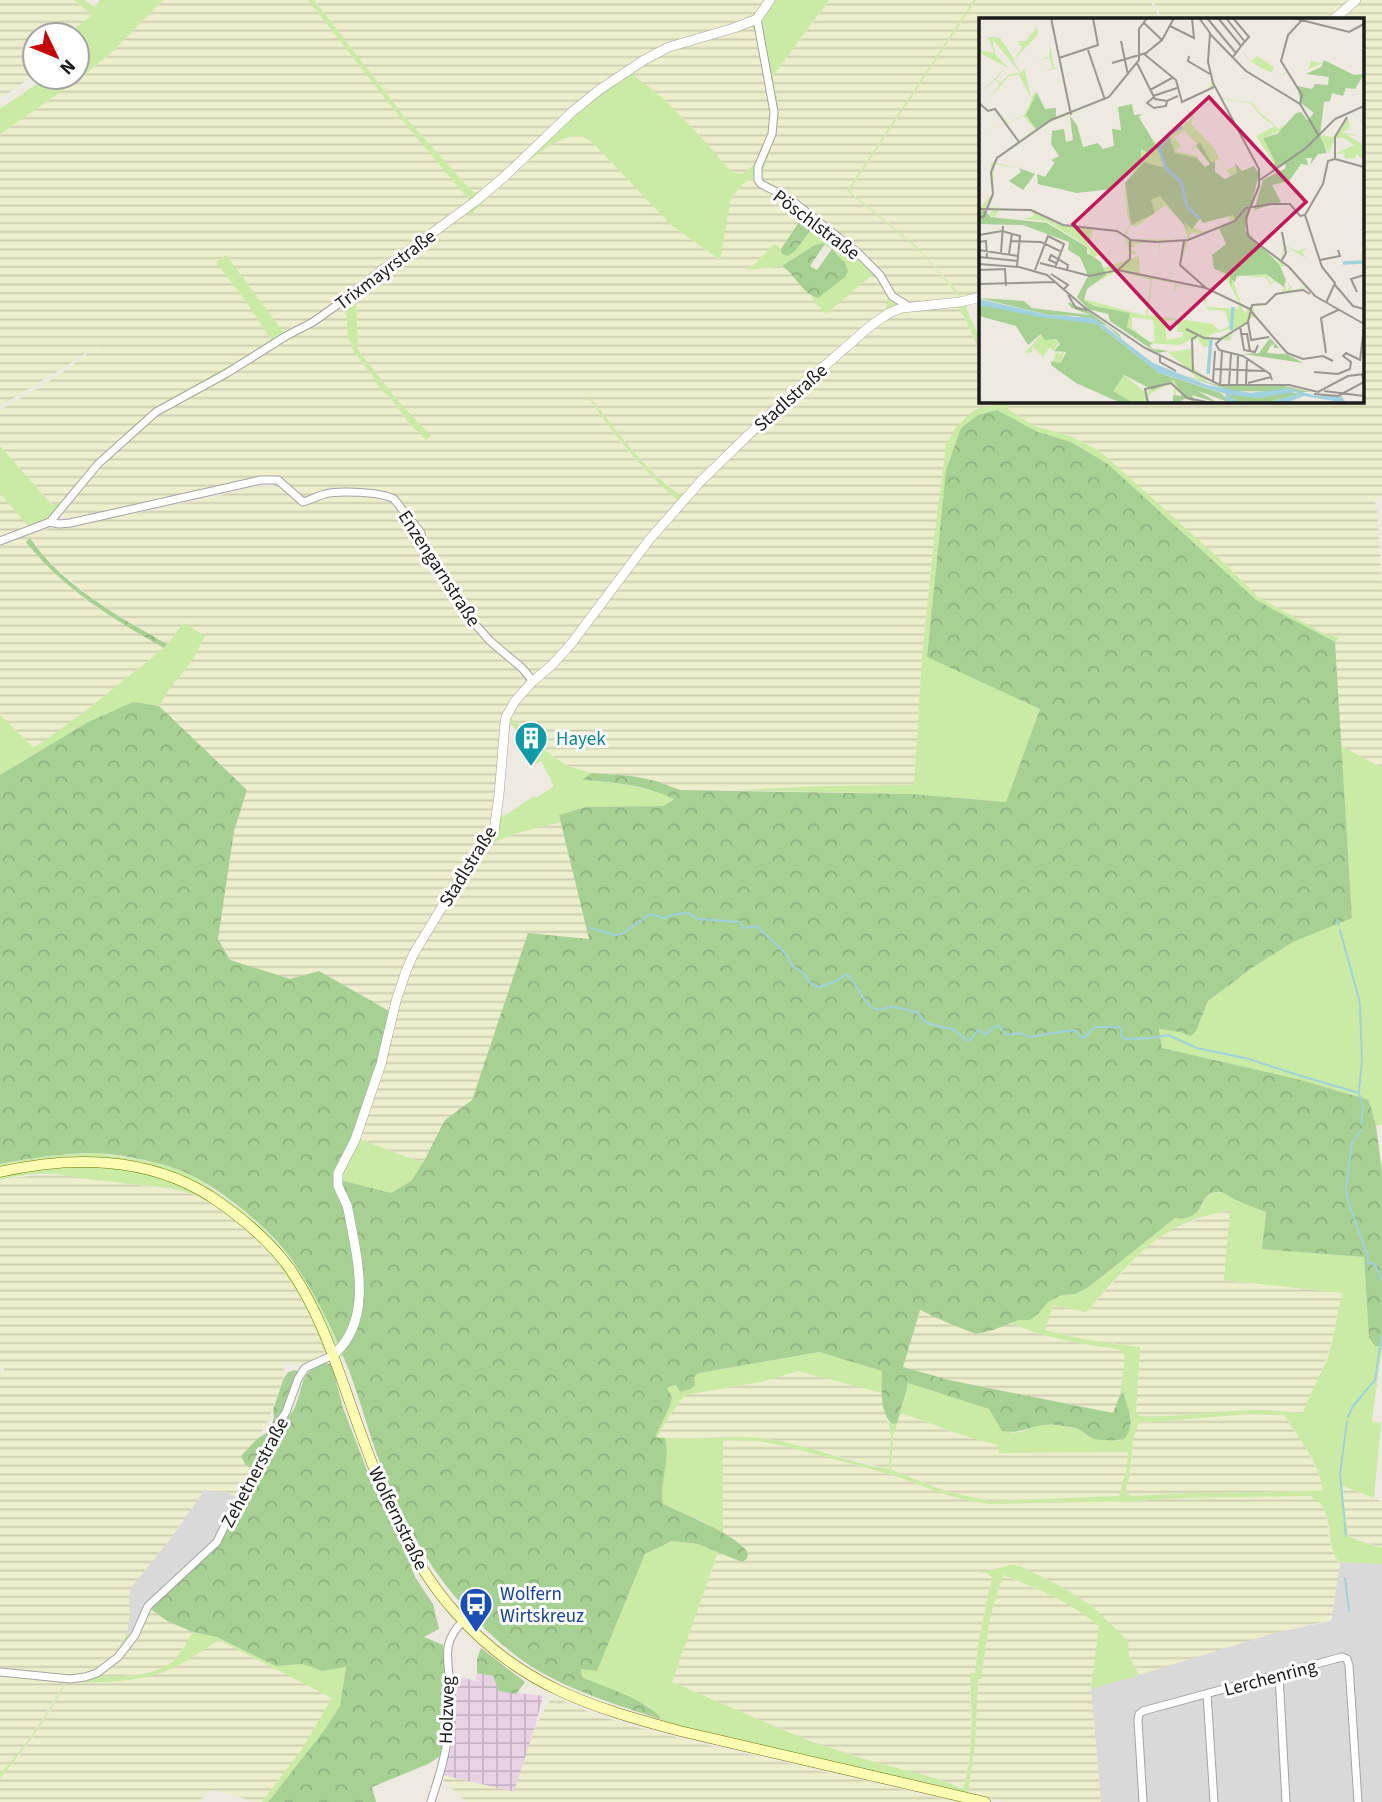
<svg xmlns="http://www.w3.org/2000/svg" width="1382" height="1802" font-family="'Source Sans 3',sans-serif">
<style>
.residential{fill:#dad9d9}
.industrial{fill:url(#industrial-grid)}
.farmland{fill:url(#farmland-rules)}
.grass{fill:#c9eba4;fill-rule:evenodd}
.forest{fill:url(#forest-crowns)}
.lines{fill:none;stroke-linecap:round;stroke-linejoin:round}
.stream{stroke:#9fd2de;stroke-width:2}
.minor-casing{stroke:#a3a3a3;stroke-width:9}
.tertiary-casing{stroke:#a3a3a3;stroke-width:10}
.secondary-casing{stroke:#6d7600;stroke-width:11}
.minor{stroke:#fff;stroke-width:7}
.tertiary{stroke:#fff;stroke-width:9}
.secondary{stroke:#fbfcb1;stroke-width:10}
.labels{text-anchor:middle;stroke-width:6;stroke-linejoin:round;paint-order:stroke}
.street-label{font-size:19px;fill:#1c1c1c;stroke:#fff}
.culture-label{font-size:19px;fill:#0d838f;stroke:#fff;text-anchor:start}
.transit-label{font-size:19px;fill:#164399;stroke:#fff;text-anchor:start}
.inset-river{fill:none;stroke:#9fd2de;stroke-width:3.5}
.inset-road{fill:none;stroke:#9a9792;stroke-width:2}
.view{fill:#c2185b;fill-opacity:0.15;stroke:#c2185b;stroke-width:3.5}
.inset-edge{fill:none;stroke:#1c1c1c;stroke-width:3.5}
</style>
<defs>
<pattern id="industrial-grid" width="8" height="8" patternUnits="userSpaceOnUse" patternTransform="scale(1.75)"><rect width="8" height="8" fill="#e8d2e4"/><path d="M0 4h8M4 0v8" fill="none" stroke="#c6b4c3"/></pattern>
<pattern id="farmland-rules" width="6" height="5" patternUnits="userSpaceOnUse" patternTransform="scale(1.75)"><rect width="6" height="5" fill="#edeecb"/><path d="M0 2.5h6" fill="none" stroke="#cbccae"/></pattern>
<pattern id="forest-crowns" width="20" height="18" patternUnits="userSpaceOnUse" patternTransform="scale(1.75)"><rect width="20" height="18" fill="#a7d093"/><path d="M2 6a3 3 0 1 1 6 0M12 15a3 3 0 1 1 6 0" fill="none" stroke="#8fb27e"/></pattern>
</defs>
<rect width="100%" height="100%" fill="#eee9e1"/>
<g class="residential">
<path d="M205 1489 215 1492 224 1491 240 1499 229 1522 136 1639 126 1634 129 1595 132 1586 171 1538Z"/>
<path d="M1340 1562 1382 1564V1802H1101L1091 1689 1278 1632 1331 1621Z"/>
</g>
<path class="industrial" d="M477 1673 493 1676 499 1691 543 1696 534 1730 514 1792 442 1775 454 1720 455 1676 476 1681Z"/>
<g class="farmland">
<path d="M0 0H74L92 15 66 35H35V72L19 86 0 98Z"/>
<path d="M163 0H308L471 201 423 234 313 318 282 332 226 256 217 262 245 300 271 339 244 357 158 406 117 441 87 472 63 502 53 505 0 446V410L57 377 101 343 63 368 0 406V134L82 77 112 52Z"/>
<path d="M314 0H764L760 8 752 17 743 22 662 47 521 157 478 192H474L468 187 403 115Z"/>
<path d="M830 0H974L847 191 912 244 928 260 960 298 918 303 908 302 897 296 879 270 762 179V175L778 120V108L773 76Z"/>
<path d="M976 0H1150L1160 19H981V294L963 298 938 269 889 223 849 191Z"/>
<path d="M1152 0H1351L1330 19H1162Z"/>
<path d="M1360 0H1382V495L1375 501 1377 512 1382 592V768L1341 746 1335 642 1339 638 1325 634 1258 597 1223 562 1100 451 1070 436 1034 426 1008 409V401H1363V19H1339Z"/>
<path d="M748 26H751L755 31 759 46 771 101V125L767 140 761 154 753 166 743 174 736 173 728 168 700 136 665 100 630 73 650 60 670 50Z"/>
<path d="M576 135 586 138 594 144 671 225 719 260 731 198 743 184 751 178 757 184 791 202 805 214 781 249 774 244 754 265 747 269 769 268 779 265 787 269 797 279 875 275 887 293 888 304 882 313 682 496 656 475 640 459 591 400 620 442 640 465 678 501 560 654 539 674 531 673 484 631 420 546 457 604 518 668 524 678 525 684 508 705 491 828 456 879 389 1011 319 971 290 980 230 960 218 939 234 831 247 790 159 706 170 688 192 661 172 640 167 644 111 611 94 600 52 564 39 552 31 539 34 552 76 592 94 606 164 648 83 713 34 749 0 715V544L54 527H61L147 511 260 486 274 487 272 476 252 478 67 520 64 517V513L69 506 98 469 154 418 172 406 231 375 342 308 346 310 348 337 354 352 372 375 381 390 390 397 408 423 414 427 398 401 358 350 356 298 362 290 445 228 470 212 473 215 478 207 538 153 551 145Z"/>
<path d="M957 306 965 318 981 353V401H999L996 405 987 406 934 540 922 657 914 785 825 786 733 790H680L656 781 632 776 592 773 568 766 547 752 511 718 514 709 650 544 702 484 774 415 879 323 894 314 910 310Z"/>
<path d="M0 493 29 527 0 538Z"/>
<path d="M561 822 589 939 528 934 472 1100 445 1120 424 1161H418L364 1141 361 1138V1134L389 1052 396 1015 410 969 460 886 483 854 494 842 521 832Z"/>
<path d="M62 1174 187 1192 207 1201 247 1230 281 1268 294 1287 308 1312 320 1339 324 1352 307 1364 285 1363 283 1380 268 1421 257 1439 241 1456 254 1470 240 1499 224 1491 215 1492 205 1489 171 1538 132 1586 129 1595 130 1616 127 1632 122 1646 113 1658 85 1677 0 1672V1375L5 1371 3 1367 0 1368V1180L36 1175Z"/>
<path d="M1230 1210 1225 1280 1342 1293 1333 1338 1320 1375 1303 1414 1283 1410 1264 1409 1170 1416H1139L1136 1412 1140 1347 1087 1340 1045 1330 1053 1305 1086 1312 1143 1250 1156 1240 1170 1230 1213 1214Z"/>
<path d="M920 1309 948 1323 976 1334 993 1330 1012 1323 1022 1328 1079 1343 1117 1349 1122 1351 1125 1356 1124 1365 1120 1395 1114 1413 949 1380 902 1367Z"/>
<path d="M798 1371 882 1393 885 1413 891 1435 889 1469 770 1439 723 1436 678 1439 657 1437 670 1415 685 1395 765 1381Z"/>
<path d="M901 1412 952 1432 1000 1445V1453L1128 1452 1127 1467 1120 1496 990 1501 948 1492 891 1470 893 1436Z"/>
<path d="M1248 1414 1284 1415 1305 1447 1321 1479 1324 1491 1195 1493 1132 1496H1129L1125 1491 1129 1478 1133 1440 1138 1423 1140 1422 1165 1421Z"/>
<path d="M723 1440 760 1441 785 1446 893 1475 947 1495 976 1502 991 1504 1136 1501 1183 1498 1310 1496 1318 1500 1323 1506 1326 1513 1329 1539 1336 1560 1340 1564 1331 1620 1278 1632 1139 1675 1129 1656 1127 1641 1092 1606 1062 1587 1020 1566 1010 1565 989 1573 992 1577 979 1640 975 1673 970 1674 971 1735 969 1761 963 1789 938 1779 867 1760 804 1739 672 1682 718 1552 742 1562 743 1546 723 1534Z"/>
<path d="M1343 1486 1382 1502V1548L1347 1535Z"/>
<path d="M1003 1575 1060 1599 1085 1615 1099 1626 1091 1689 1101 1802H1005L968 1793 975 1744 978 1678H981L990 1617Z"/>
<path d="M149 1608 167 1621 193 1632 182 1650 172 1663 161 1669 137 1674 115 1677 97 1676 113 1665Z"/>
<path d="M219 1640 332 1698 302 1749 262 1802H256L213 1790 204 1796 200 1802H0V1778L24 1750 52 1708 67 1681 81 1682 139 1679 193 1656Z"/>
<path d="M0 1675 65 1682 31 1737 20 1753 0 1774Z"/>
<path d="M552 1696 590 1713 640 1728 704 1744 957 1802H466L441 1778 442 1775 514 1792 534 1730Z"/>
</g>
<g class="grass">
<path d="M74 0H84L94 7 100 0H163L112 52 82 77 0 134V109L47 77H77V35H66L92 15Z"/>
<path d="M308 0H314L403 115 468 187 474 192H478L636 61 730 27 752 17 760 8 764 0H829L773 76C775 90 780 106 778 121 776 139 767 157 762 175V179L825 225 897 296 908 302 918 303 960 298 928 260 912 244 847 191 974 0H976L849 191 915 245 963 298 981 301 967 306V310L981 341V353L965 318 957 306 910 310 894 314 879 323 836 359 732 454 679 509 530 689 519 701 511 718 547 752 567 766 592 773 583 780C615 782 644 787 674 798L663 806 586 807 559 815 561 822 521 832 494 842 483 854 460 886 410 969 396 1015 389 1052 361 1134V1138L364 1141 418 1161H424L411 1181 391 1193 339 1180 404 968 499 816 506 815 534 796 536 798 554 786 541 761 537 764 520 737 522 735 508 722 525 684 524 678 518 668 490 643 432 568 419 546 428 550 460 599 484 631 531 673 539 674 549 666 678 501C640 467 614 436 586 393 616 428 643 471 682 496L882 313C894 299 885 287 875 275H872L827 313 824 312 811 297 818 298 840 256 822 243 813 246 782 266 746 270 754 265 774 244 781 249 783 254 796 250 813 227 806 220 801 219 805 214 791 202 757 184 751 178 743 184 731 198 720 260 671 225 594 144C588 139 582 135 575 136 542 141 503 185 478 207L474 211V216L469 212 445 228 362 290 356 298 358 350 398 401 431 436 426 440 409 423 390 397 381 390 372 375 354 352 348 337 346 310 338 303 323 313 210 379 164 404 126 434 125 433 158 406 244 357 271 339 245 300 216 262 226 255 283 332 313 318 423 234 470 201 403 121ZM748 26H751C760 38 761 54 763 68 766 82 771 97 772 112 773 133 762 163 742 174L736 173 728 168 700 136 665 100 631 73C668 48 705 39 748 26Z"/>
<path d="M999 401H1008V409L1034 426 1070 436 1100 451 1223 562 1258 597 1325 634 1340 638 1335 642 1256 600 1108 464 1071 442 1038 432 997 410 978 415 961 428 946 470 927 657 1040 709 1006 802 912 794 733 790 825 786 914 785 922 657 934 540 946 445 956 427 974 410 987 406 996 405Z"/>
<path d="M0 446 52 505 63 502C54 516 45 522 29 527L0 493Z"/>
<path d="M184 623 205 636 192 661 170 688 159 706 133 702 88 722 0 775V715L34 748 83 713 164 648Z"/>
<path d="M1341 746 1382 768V1124L1376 1126 1369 1100 1301 1080 1162 1048 1159 1028 1180 1032 1196 1031 1208 1001 1252 968 1293 942 1352 918Z"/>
<path d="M96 1153C123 1157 150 1160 175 1168 191 1174 207 1185 221 1195 289 1241 312 1287 344 1358L324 1352C307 1296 271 1246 223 1212 212 1204 199 1195 186 1192 160 1185 132 1185 106 1181 92 1180 78 1177 64 1175 44 1172 20 1175 0 1180V1164L48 1156Z"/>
<path d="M1215 1192 1227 1193 1234 1199 1266 1212 1262 1249 1364 1257 1369 1338 1375 1346H1382L1372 1421 1381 1423 1374 1498 1343 1486 1342 1488 1348 1535 1354 1539 1382 1548V1564L1341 1562 1340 1564C1322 1540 1338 1510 1310 1496L1183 1498 1136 1501 991 1504 976 1502 947 1495 893 1475 785 1446 760 1441 723 1440V1534L704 1522 663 1504C659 1483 671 1460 665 1438 699 1440 733 1434 768 1439 809 1445 848 1463 889 1469L891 1435 888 1421 892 1424 897 1423C900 1409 907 1398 908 1383L989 1409 1011 1433 1022 1432 1040 1424 1055 1425 1078 1429 1091 1438 1112 1439 1119 1441 1131 1427V1417L1123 1393 1120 1395 1125 1356 1122 1351 1117 1349C1084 1344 1041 1338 1012 1323L1019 1320H1030L1038 1314 1047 1302 1061 1295 1076 1294 1090 1286 1175 1218 1202 1206 1205 1198ZM1230 1210 1224 1280 1342 1293 1333 1338 1328 1357 1302 1414C1248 1403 1194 1419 1139 1416L1136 1412 1140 1347 1087 1340 1045 1330 1053 1305 1086 1312C1110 1286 1138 1249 1168 1232 1186 1221 1209 1214 1230 1210ZM901 1413C934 1424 965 1438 999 1445V1453L1128 1452 1127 1467 1119 1496 990 1501 948 1492 891 1470 893 1436ZM1248 1414 1284 1415C1299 1438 1320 1464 1323 1491L1195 1493 1132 1496 1127 1494 1126 1488 1129 1478 1133 1440 1138 1424 1140 1422 1165 1421Z"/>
<path d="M819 1352 882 1371V1393L798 1371 765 1381 685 1395 670 1415 657 1437H654L670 1406 671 1397 667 1388 671 1386 676 1385 680 1392 691 1389 694 1377 699 1373Z"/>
<path d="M672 1541 698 1544 718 1552 672 1682 804 1739 867 1760 938 1779 963 1789C974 1753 972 1711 970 1673H975L979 1640 992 1577 988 1573H980L1010 1565 1020 1566 1062 1587 1092 1606 1128 1641 1129 1656 1139 1675 1091 1689 1099 1626C1070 1602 1038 1588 1003 1575L990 1617 981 1679H978L975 1744 968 1793 664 1722 649 1706 582 1677 581 1669 597 1670 645 1554Z"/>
<path d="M193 1632 217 1637 276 1666 303 1664 322 1671 346 1667 340 1706 323 1732 268 1802H262L302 1749 332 1698 219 1640C203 1650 188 1661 171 1669 142 1682 99 1684 67 1681 48 1716 26 1748 0 1778V1774C27 1745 49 1712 68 1677 75 1676 85 1676 91 1673 108 1666 120 1650 126 1634L136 1639 124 1655 99 1676C119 1677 159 1676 174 1660 182 1652 187 1641 193 1632Z"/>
</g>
<g class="forest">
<path d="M801 219C807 220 810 222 813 227L796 250 788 256 782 254 781 249Z"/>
<path d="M822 243 825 244 810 266 817 270 832 249 845 263 848 271 845 277 818 298C803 295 795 274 782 266L813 246Z"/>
<path d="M997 410 1038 432 1071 442 1108 464 1256 600 1335 642 1352 918 1293 942 1252 968 1208 1001 1196 1031 1191 1036 1180 1032 1159 1029 1162 1048 1301 1080 1369 1100 1376 1126 1382 1173V1346H1375L1369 1338 1364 1257 1262 1249 1266 1212C1256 1208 1244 1204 1234 1199 1228 1196 1226 1192 1219 1192 1196 1191 1208 1222 1175 1218L1090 1286 1076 1294 1061 1295 1048 1302 1038 1314 1030 1320H1019L993 1330 976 1334 948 1323 920 1310 903 1367 949 1380 1113 1413 1120 1395 1123 1392C1128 1411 1137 1422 1124 1439 1118 1441 1099 1441 1092 1438 1087 1436 1083 1431 1078 1429 1072 1427 1063 1426 1056 1425 1034 1422 1025 1435 1002 1431L989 1409 908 1383C906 1397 900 1409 897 1423L892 1424C879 1412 882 1388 882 1371L819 1352 699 1373 694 1377 695 1385 691 1389 680 1392 676 1385 671 1386 667 1388 672 1397 670 1406 655 1437 665 1438C671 1460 659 1483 663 1504 678 1511 744 1538 748 1554 748 1555 747 1557 747 1559L742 1562 698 1544 672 1541 645 1554 597 1671 581 1669 582 1677C604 1687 647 1700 661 1718L659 1719C618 1705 574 1692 537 1670 502 1650 454 1600 432 1566 415 1540 401 1511 388 1482 370 1442 361 1398 344 1358 330 1324 313 1290 292 1260 269 1227 215 1183 177 1169 159 1162 114 1153 94 1153 63 1153 31 1158 0 1164V775L88 722 133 702 159 706 247 790 234 831 218 939 230 960 290 979 319 971 389 1011 377 1061 340 1180 391 1193 411 1181 424 1161 445 1120 472 1100 528 933 589 939 559 815 586 807 663 806 674 799C645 785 613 782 582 780L592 773 632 776 656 781 680 790 912 794 1006 802 1040 709 927 657 946 470 961 428 978 415Z"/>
<path d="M30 538C61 585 119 617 167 644L164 648C113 619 63 589 26 542Z"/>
<path d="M325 1363 330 1364 333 1370 343 1408 373 1486 407 1555 415 1577 433 1604 439 1629 424 1637 443 1645C446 1683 447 1717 442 1755L428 1764 372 1787 376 1802H268L323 1732 340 1706 346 1667 322 1671 303 1664 276 1666 217 1637 193 1632 167 1621 149 1608 216 1544 278 1429C283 1422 293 1413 295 1407 304 1386 299 1371 325 1363Z"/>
<path d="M295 1370 299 1372 290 1400 254 1470 245 1464 241 1456 257 1439 268 1432 274 1418 273 1410 283 1380 288 1372Z"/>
<path d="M481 1648 525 1682 516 1694 499 1691 493 1676 477 1673V1659Z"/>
</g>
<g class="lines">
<g class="stream">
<path d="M1337 920 1339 925"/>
<path d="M590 928 615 935 622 934 650 914 664 918 676 914 688 913 698 919 739 922 744 928 757 926 787 955 792 966 804 973 809 982 815 986 820 987 836 981 847 974C856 982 863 1004 875 1009 880 1012 885 1007 891 1007 900 1007 911 1011 919 1013 924 1028 942 1025 954 1030 959 1033 962 1038 968 1041L971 1039 978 1030 981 1031 985 1035 994 1027 999 1026 1006 1035 1021 1033 1028 1037 1074 1030 1078 1032 1081 1038 1085 1037 1095 1027H1119L1121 1029V1036L1126 1039 1152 1038 1168 1035 1197 1048 1249 1059 1298 1075 1359 1093 1363 1108 1361 1124"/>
<path d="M1340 930 1360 1003 1362 1061 1359 1091"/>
<path d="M1361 1130 1352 1143 1346 1190 1350 1207 1368 1257V1262L1375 1265 1382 1280"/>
<path d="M1348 1417 1353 1406 1375 1380 1382 1335"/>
<path d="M1346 1536 1340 1473 1347 1422"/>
<path d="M1345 1578 1349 1611"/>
</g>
<defs>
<g id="minor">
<path d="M757 19 774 112 772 134 758 167V180L761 184 790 199 858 253 880 275 892 296 908 306"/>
<path d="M50 522 59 524 70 523 261 480H278L303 502C310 500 317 496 325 494 339 490 381 492 394 499L421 533 424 551 474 623 490 641 522 668 533 681"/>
<path d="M0 541 50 522 98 464 156 412 227 373 286 336 313 322 344 300"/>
<path d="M0 1672 70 1679 85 1677 97 1673 118 1657 135 1635 148 1606 217 1542 227 1521 245 1496 276 1427 286 1412 298 1379 305 1368 333 1355"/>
<path d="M1279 1675 1286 1802"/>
<path d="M1207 1694 1214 1802"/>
<path d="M431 1802C438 1779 446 1756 448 1732 450 1718 450 1702 450 1688 449 1660 440 1644 463 1621"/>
<path d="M1143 1802 1138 1720 1139 1714 1143 1711 1342 1657 1347 1659 1349 1665 1358 1802"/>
</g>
<g id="tertiary">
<path d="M1334 19 1356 0"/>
<path d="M344 300 385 268 477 200 505 176 572 112 599 90 644 60 669 47 734 28 757 19 770 0"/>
<path d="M333 1355C374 1321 357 1258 349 1214L347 1205 338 1186V1173L355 1140 381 1064 396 1001 406 971 413 955 451 892 494 831 499 795 505 723 506 717 515 701 533 681 552 665 571 644 649 540 700 482 771 413 869 327 889 313 902 308 960 302 981 297"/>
</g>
<path id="secondary" d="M0 1172C70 1156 147 1156 210 1196 240 1216 266 1237 288 1266 317 1307 333 1354 349 1400 375 1474 402 1553 455 1612 519 1685 590 1707 680 1731L985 1802"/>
</defs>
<use href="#minor" class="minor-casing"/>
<use href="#tertiary" class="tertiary-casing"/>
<use href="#secondary" class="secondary-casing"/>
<use href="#minor" class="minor"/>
<use href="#tertiary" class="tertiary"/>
<use href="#secondary" class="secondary"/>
</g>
<defs>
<symbol id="building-pin" viewBox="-11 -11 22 30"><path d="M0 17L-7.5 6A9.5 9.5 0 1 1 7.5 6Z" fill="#0f9aa8" stroke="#fff"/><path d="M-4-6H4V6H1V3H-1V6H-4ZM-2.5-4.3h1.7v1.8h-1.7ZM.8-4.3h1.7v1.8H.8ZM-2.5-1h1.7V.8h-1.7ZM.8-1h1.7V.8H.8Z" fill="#fff"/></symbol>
<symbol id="bus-pin" viewBox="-11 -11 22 30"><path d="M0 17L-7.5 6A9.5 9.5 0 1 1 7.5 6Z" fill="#1a4fb4" stroke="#fff"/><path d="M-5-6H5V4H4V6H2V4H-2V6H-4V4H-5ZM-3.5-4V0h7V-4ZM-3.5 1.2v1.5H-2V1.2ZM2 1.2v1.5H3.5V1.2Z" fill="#fff"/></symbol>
</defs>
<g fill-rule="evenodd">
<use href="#building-pin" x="512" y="719" width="38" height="52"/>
<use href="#bus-pin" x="457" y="1585" width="38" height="52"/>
</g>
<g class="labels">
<g class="street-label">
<text transform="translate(817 224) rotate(37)" y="7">Pöschlstraße</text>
<text transform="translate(385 269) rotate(-37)" y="7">Trixmayrstraße</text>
<text transform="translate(790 397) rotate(-42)" y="7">Stadlstraße</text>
<text transform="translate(440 568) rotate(57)" y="7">Enzengarnstraße</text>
<text transform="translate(467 866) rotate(-58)" y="7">Stadlstraße</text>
<text transform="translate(254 1472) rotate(-62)" y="7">Zehetnerstraße</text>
<text transform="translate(399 1518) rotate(64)" y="7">Wolfernstraße</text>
<text transform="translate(1270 1677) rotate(-15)" y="7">Lerchenring</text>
<text transform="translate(446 1710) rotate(-88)" y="7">Holzweg</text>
</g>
<g class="culture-label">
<text x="556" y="745">Hayek</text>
</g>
<g class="transit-label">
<text x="500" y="1600">Wolfern<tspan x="500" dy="22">Wirtskreuz</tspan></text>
</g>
</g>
<g transform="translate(979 18)">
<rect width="385" height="385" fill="#eee9e1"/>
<path d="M65 0 58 9 59 16 34 43 42 55 57 39 46 51 47 57 52 80 57 73 67 90 58 75 47 101 49 100 57 111 72 101 92 96 85 63 77 65 85 62 82 49 61 55 73 51 71 40 58 42 70 39 71 26 75 50 83 49 92 96 111 91 71 103 21 138 16 145 40 150 46 146 39 150 15 146 14 176 7 189 54 192 83 207 146 216 151 206 148 196 145 165 152 207 175 195 171 182 181 178 199 200 186 187 158 208 151 207 147 217 152 221 209 222 204 204 224 214 251 204 249 197H254L256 202 236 212 218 216 212 214 203 241 204 223 181 224 180 239V224L151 226 157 227 152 232 159 235 151 237 152 241 160 238 161 258 189 263 194 248 190 264 215 271 198 267 195 276 196 266 173 261 169 297 234 306 240 313 250 308 246 293 228 291 227 285 210 279 224 283 227 271 228 289 259 291 260 284 245 256 225 251 252 257 265 295 274 286 288 285 296 276 304 274 303 272 305 270 297 261 292 267 285 258 282 259 258 258 287 256 292 265 297 259 304 265 307 269 306 274 311 269 307 262 313 270 310 273 326 269 308 248 301 249 299 242 271 222 266 208 270 189 267 211 280 228 302 242 305 228 294 223 319 233 327 230 323 235 327 240 306 228 303 243 328 270 298 276 286 286 274 287 276 298 252 314 256 319 254 325 256 319 253 316 251 323 236 321 248 316 254 310 230 317 228 363 220 362 189 334 213 331 212 322 200 327 169 325 148 309 151 295 112 287 105 281 167 298 172 262 138 253 110 268 127 257 124 250 151 241 147 218 146 233 117 238 114 242 108 228 87 215 67 203 45 201 55 198 53 193 20 192 16 199 10 197 14 191H6L5 196 0 191 13 176 12 146 22 136 56 111 44 98 28 106 27 104 1 117 26 104 18 92 29 105 45 97 53 82 40 57 30 58 10 81 21 66 16 62 0 77 27 49 1 35 0 42V32L15 35 9 19 0 18 21 20 35 41 43 30 39 23H47ZM13 20 41 55 31 56 21 65 17 61 28 48 16 36ZM114 210 146 217V233L121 237 109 227ZM153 299 174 302 176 323 170 324 153 310ZM192 302 199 303 198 314H204L203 319 188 322 186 303ZM219 320 224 329 230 328 228 361 215 350 213 323ZM262 33 273 43 278 38 295 49 293 54 304 57 307 53 329 52 332 43 344 45 328 52 308 53 305 57 292 54 282 50 273 44ZM233 62 242 80 273 85 282 96 289 101 299 111 313 103 303 110 308 115 302 120V112L284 120 297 143 295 145 277 118 296 108 283 99 271 85 243 81 235 68 230 71ZM208 91 215 99 212 106 235 130 247 152 256 148 258 155 253 159 246 151 240 140 232 145 221 125 214 131 220 141 196 135 190 119 212 101ZM206 113 218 126 213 130 218 138 196 133 202 128 195 119ZM369 100 371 110 363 114 383 119 366 116 385 127V143L378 136 375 141 365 140 366 135 355 136 375 127 365 120H356L350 135 345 128 342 117 354 119ZM173 117 188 149 165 144 153 157 162 130 176 126ZM62 317 65 322 72 319 80 325 74 333 82 336 86 331 82 345 74 343 77 334 74 333 71 329 64 339 53 328V334L46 335ZM145 357 167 375 171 372 163 365 174 372 195 362 203 376 198 370 197 377 203 379 195 378V368L188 367 169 377 170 385H154L133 373Z" fill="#c9eba4" fill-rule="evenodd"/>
<path d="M345 42 375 57 385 56 376 71 367 70 364 78 353 75 351 83 345 84 341 117 348 135 339 136 331 147 333 140H327L329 147 322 146 310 163 293 167 302 184 275 192 284 162 307 150 306 146 294 152 296 143 284 120 298 116 317 95 322 94 328 102 335 95 322 85 318 68 333 71 336 66 349 67 350 59 327 56 342 49ZM58 75 66 91 77 90V99L57 111 47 97ZM153 86 155 97 163 96 160 99 176 126 168 134 162 131V140L133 171 98 175 59 166 58 156 66 159 76 144 72 142 80 138 72 126 73 113 85 111 87 124 94 122 91 98 98 107 104 129 119 125 124 131 135 128 133 111 142 112 139 89ZM196 112 190 119 196 135 218 140 226 149 231 146 217 128 221 124 232 144 236 143V154L246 161 258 155 256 145 263 153 275 148 280 156 266 212 300 246 307 262 305 269 287 256 258 258 256 264 252 261 253 268 251 265V257L235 251 233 237 247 226 240 210 256 202 254 197 224 205 221 201 213 211 205 204 209 212 181 178 172 182 176 195 152 207 146 165 165 144 188 150 178 130ZM40 150 56 156 44 172 30 163 42 154ZM3 190 12 199 68 205 108 229V235L122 244 127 257 108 271 105 282 115 288 151 295 148 309 174 326 170 327 174 331 190 333 178 335 131 303 129 296 109 291 98 279 109 258 101 239 89 232 90 224 44 207 0 206ZM0 280 45 283 53 290 111 297 93 290 90 287 89 284 109 293 140 316 143 321 128 308 99 298 70 297ZM0 287 118 306 180 355 242 375 252 385 219 373 239 385 213 377 216 385 208 380 201 383 209 385H194V377L203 378 195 362 174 372 145 357 134 373 154 385H142L97 365 72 347V343L82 345 87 334 75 333 81 326 77 321 65 322 62 316 49 327 37 308 0 298ZM291 320 300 330H295V325L292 329 293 324 288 335 308 336 324 345 264 336 280 335ZM189 353 242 368H305L332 374 254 373ZM311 374 321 376 285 385 254 383 248 376 280 380Z" fill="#a7d093"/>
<path d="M0 281 70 297 115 300 174 345 228 367 272 375 309 370 337 378 362 377 367 385 325 378 307 385H285L320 376 316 374 280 380 248 377 262 385H252L246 381 247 376 180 355 118 306 60 299 0 287Z" fill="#9fd2de"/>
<path class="inset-river" d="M182 128 191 115 203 109M180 129 187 150 202 164 208 188 220 201M364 245 385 244M252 312 254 289M229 356 232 322"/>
<path class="inset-road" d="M72 0 92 97M220 0 231 15 229 44 234 65 280 151V168L267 200 269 218 310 249 336 278 385 306M228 0 257 35 253 40M239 0 262 28 257 35M247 0 266 24M254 0 270 19 262 28M314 0 370 14 385 6M164 4 183 22M191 8 215 20 213 0M231 16 267 53 321 86 340 118M142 23 149 57M109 32 126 82M165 36 197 62 203 84 235 69M210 38 209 43 231 56M80 40 119 27 114 0M133 45 167 35 183 22 195 0M158 45 176 81 188 83 199 78M171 72 193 60M174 78 198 70M175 79 168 85 175 90 187 88 188 83M0 85 9 93 16 91 40 124M321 86 323 77 302 43 309 17 323 2M356 141V119L368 99M356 141 385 149M281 162 327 130 356 101 385 88M0 191 52 192 84 207 138 213 152 222 178 224 209 222 256 203 267 190 292 186H311L321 198 326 197M326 197 343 249 356 265 347 285M326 197 344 166 349 143 356 141M0 200 5 198 14 176 12 154 18 140 72 102 130 79 160 42V11L168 0M0 217 23 213 41 218 39 238M31 223 62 224 81 233M205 223 201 247 227 270M0 224 7 223 8 240M0 232 39 238 38 248M22 234 24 208M30 236 33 215M0 239 39 243M303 242 307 235 303 214M341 242 361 238 359 232M61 245 111 258 139 252 227 270 271 291M77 245 70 242 72 237 89 247 88 252M0 246 40 249 68 257 105 289 166 330 241 367H310L339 374 369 358 385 356M0 252 26 251 27 268M56 252 69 218 85 226 76 250M139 252 151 241V222M72 256 89 267 85 271M0 266 76 264M356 267 374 288 385 291M378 274 372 261 385 257M89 277 97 290 108 292M271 292 308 335 324 341 344 338 354 343M261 308 265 332 276 334 279 327M207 311 225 320 242 321 269 304M263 316H268L271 333M290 319 272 322 269 304 273 287 287 286 297 276 309 274 324 272 331 276M242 321 237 326 240 332 264 338 291 356 293 362M347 335 342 300 359 292M181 338V344L197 353M235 351 286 353M371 351 372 344 364 338 367 335 381 342 385 309M214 353 213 321 218 318M335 354 359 356 371 351M234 363 236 333M269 365 292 359M250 366 252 336M267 366 268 340M241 367 243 333M258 368 259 337M345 373 385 378M335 376 359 378 385 364 383 357M63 385H102M169 385 166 371 192 365 208 380 233 385"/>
<path class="view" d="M230 79 327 184 191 311 94 206Z"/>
<rect width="385" height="385" class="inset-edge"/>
</g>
<g transform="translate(56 56) rotate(133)"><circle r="33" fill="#ffffff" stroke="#a4a4a4" stroke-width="2"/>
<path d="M0-5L12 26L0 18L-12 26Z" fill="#c80007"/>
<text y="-10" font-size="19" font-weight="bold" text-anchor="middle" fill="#1c1c1c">N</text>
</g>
</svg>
